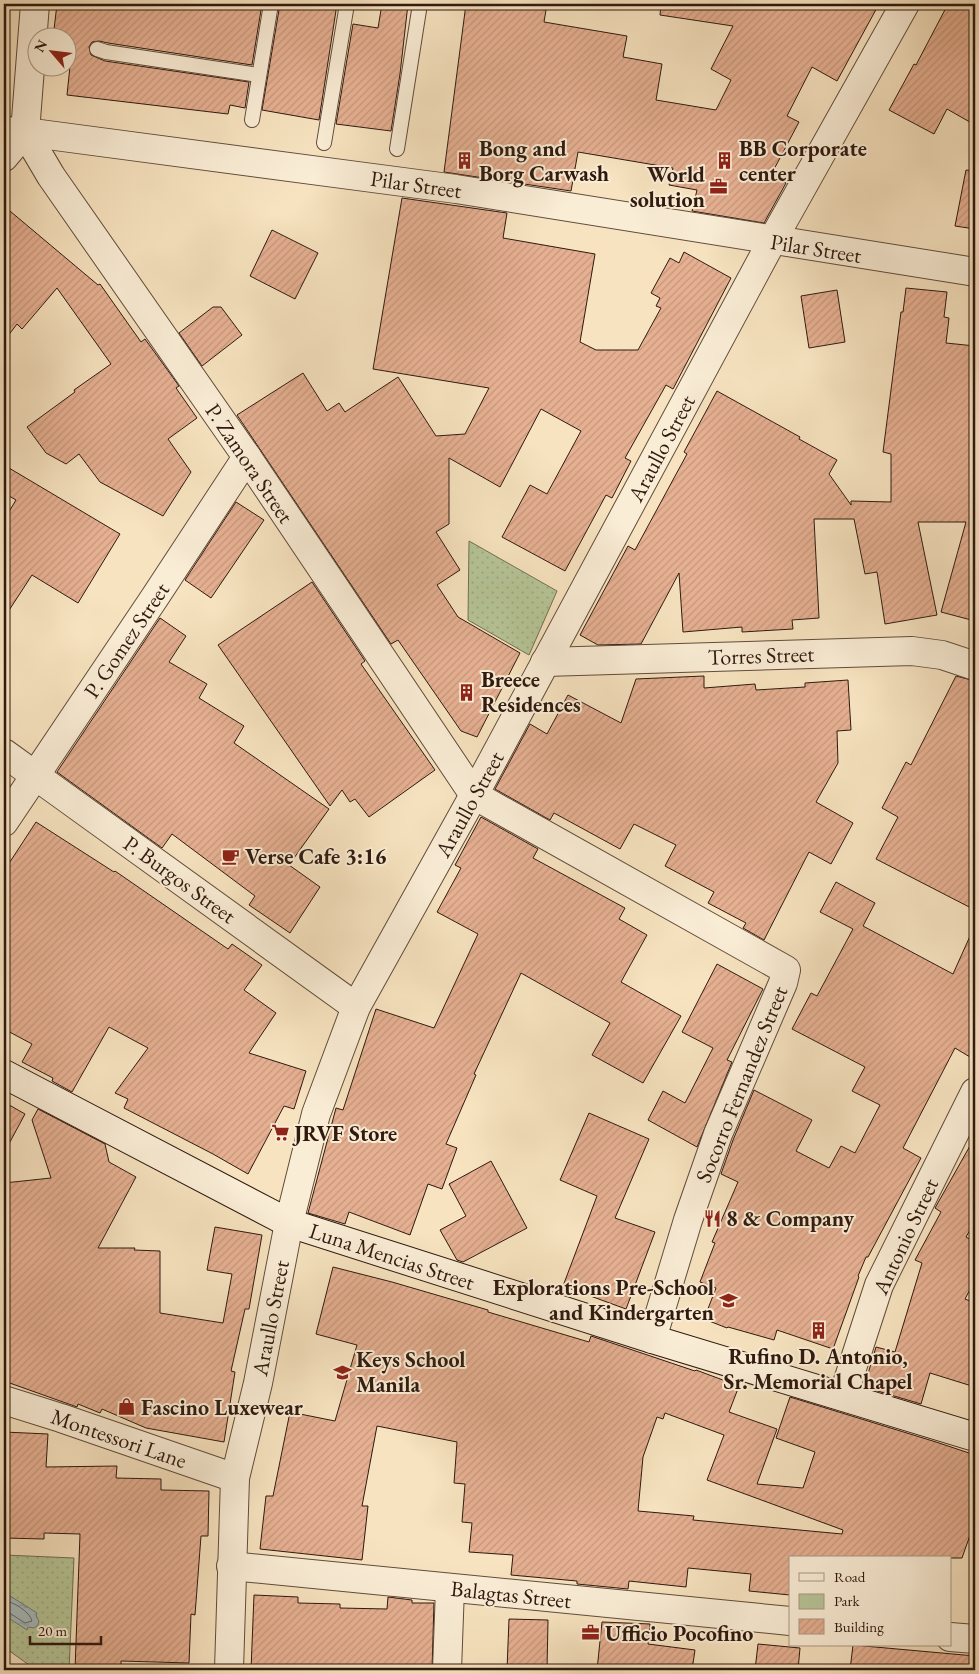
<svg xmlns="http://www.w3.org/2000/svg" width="979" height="1674" font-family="'EB Garamond',serif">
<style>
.green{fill:url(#green-dots);stroke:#726f53}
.water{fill:url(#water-ripples);stroke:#757a78}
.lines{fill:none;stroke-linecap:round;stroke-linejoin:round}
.shore{stroke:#6a6a66;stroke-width:1}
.building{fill:url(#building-hatch);stroke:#2f190f;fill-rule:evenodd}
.service-casing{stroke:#614c3b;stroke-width:16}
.minor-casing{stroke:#614c3b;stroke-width:30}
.tertiary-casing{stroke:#614c3b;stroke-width:30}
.secondary-casing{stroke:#2f190f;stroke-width:30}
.service{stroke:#faedd6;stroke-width:14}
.minor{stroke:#faedd6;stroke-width:28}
.tertiary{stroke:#faedd6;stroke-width:28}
.secondary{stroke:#faedd6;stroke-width:28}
.labels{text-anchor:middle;stroke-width:4;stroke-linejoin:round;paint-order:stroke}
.poi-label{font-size:22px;font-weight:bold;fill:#2f190f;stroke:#faedd6;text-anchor:start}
.street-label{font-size:22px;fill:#2f190f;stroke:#faedd6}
</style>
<defs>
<pattern id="green-dots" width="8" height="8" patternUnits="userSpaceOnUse" patternTransform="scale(1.25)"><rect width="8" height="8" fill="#b6c597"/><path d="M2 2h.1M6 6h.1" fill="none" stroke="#9da981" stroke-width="1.8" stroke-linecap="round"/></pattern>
<pattern id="water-ripples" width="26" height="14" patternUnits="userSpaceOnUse" patternTransform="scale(1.25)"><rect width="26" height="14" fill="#a4bbbe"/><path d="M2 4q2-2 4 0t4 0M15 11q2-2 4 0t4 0" fill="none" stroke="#8ea0a2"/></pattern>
<pattern id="building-hatch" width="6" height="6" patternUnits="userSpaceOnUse" patternTransform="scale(1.25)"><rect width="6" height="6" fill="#e6b092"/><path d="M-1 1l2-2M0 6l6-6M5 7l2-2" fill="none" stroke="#c6977d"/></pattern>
</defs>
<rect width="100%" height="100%" fill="#f7e3c0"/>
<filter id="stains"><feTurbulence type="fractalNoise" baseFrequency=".004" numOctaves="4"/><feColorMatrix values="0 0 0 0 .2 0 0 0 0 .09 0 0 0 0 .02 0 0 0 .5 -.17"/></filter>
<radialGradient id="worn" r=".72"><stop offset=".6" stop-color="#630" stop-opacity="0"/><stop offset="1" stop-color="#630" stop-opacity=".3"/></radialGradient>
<g class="green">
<path d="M469 541 557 591 529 655 468 620Z"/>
<path d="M4 1555 74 1558 69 1670H36L4 1647Z"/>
</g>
<path class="water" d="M7 1594 37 1613 36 1616 39 1621 38 1625 34 1628 28 1627 27 1630 4 1615V1596H6Z"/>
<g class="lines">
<path class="shore" d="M4 1601C13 1601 30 1612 32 1621L25 1623 8 1612 4 1611"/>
</g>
<g class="building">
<path d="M57 4H262L252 65 108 43 99 41 92 42 89 47 91 55 105 61 249 82 245 108 230 105 228 114 67 95 72 47H68V38H53Z"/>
<path d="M280 4H337L319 120 262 110Z"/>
<path d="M382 4H408L400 74 391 131 336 124 353 24 378 28Z"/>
<path d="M466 4H547L544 22 627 36 623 57 662 64 656 100 716 110 731 80 711 69 733 26 660 15 661 4H879L837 81 812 67 787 116 799 122 771 175 786 183 764 223 692 211 697 190 669 185 673 168 578 152 571 191 444 172Z"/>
<path d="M948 4H975V125L947 109 934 134 889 110 914 64 916 65Z"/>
<path d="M966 170 975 171V229L955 226Z"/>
<path d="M402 198 507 213 503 238 595 254 580 342 596 350H638L661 308 656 306 660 298 651 293 670 258 679 263 684 252 731 278 673 389 666 385 625 458 631 461 612 498 606 495 565 571 502 537 530 485 547 494 581 431 541 409 500 487 449 458V524L436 532 460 570 437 585 458 617 520 653 477 737 461 731 398 640 391 644 237 415 303 373 327 411 339 403 345 412 398 377 436 436 465 434 489 388 373 369Z"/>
<path d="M4 206 98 285 100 284 141 342 145 339 179 386 176 388 197 418 168 439 191 472 163 516 100 482 79 454 66 464 46 453 27 427 75 392 74 390 111 364 57 288 22 329 17 324 4 341Z"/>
<path d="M272 230 318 253 295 299 250 276Z"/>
<path d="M906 288 947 292 944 317 949 318 946 343 975 346V621L941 612 966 522H918L937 615 885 624 877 572 865 574 854 519H814L819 618 792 620 793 629 742 632V627L683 632 679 573 641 644 598 645 580 635 628 546 635 550 687 454 684 452 717 391 800 437 799 439 837 460 829 474 851 505V501L891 502V454L883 452 901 312H903Z"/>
<path d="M837 290 845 342 809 348 801 296Z"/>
<path d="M213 307H221L242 335 202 366 179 333Z"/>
<path d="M4 465 120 534 78 603 32 575 4 618V520L16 500 4 493Z"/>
<path d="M236 502 264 520 211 598 185 580Z"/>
<path d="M312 582 365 661 361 664 435 770 369 817 355 799 350 802 342 790 330 806 218 645Z"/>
<path d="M160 618 186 636 169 662 207 684 199 698 244 726 234 743 329 809 289 865 320 887 290 933 249 905 255 896 172 834 162 848 57 772Z"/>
<path d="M704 676V688L755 684 756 690 805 687V683L848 680 851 730 837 731 838 763 816 802 853 823 831 864 809 852 764 940 743 928 746 923 708 903 714 892 665 866 676 845 634 824 620 849 554 813 550 820 495 789 530 724 547 734 568 695 621 723 636 679Z"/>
<path d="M956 676 975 681V910L876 859 898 817 882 808 906 762 911 765Z"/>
<path d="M481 817 538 849 533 858 625 908 619 919 647 935 621 982 681 1016 643 1083 592 1055 610 1023 521 973 474 1074 476 1075 446 1144 457 1148 442 1189 428 1184 410 1235 349 1212 345 1224 308 1213 336 1108 343 1110 376 1009 434 1028 478 934 437 912 461 868 455 865Z"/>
<path d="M36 822 114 872 115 871 228 949 232 944 262 965 244 990 276 1013 249 1053 306 1071 294 1109 284 1106 248 1174 213 1154 124 1108 128 1099 115 1093 148 1048 109 1027 72 1092 52 1081 53 1078 22 1062 32 1044 4 1029V871Z"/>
<path d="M836 882 875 903 863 926 953 974 975 925V1060L955 1048 903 1148 921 1158 868 1257H866L858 1276 859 1277 833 1349 777 1330 774 1340 728 1327 727 1328 704 1319 716 1288 700 1282 715 1243 712 1242 738 1182 721 1174 733 1140 754 1090 812 1120 796 1151 829 1168 841 1146 855 1153 880 1105 852 1091 865 1067 792 1029 811 993 817 996 853 929 820 912Z"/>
<path d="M717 964 763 989 727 1060 732 1062 697 1147 648 1120 663 1091 685 1103 713 1048 682 1032Z"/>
<path d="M4 1102 25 1114 4 1153Z"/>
<path d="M38 1109 105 1144 109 1162 136 1177 98 1248H135L134 1250 160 1251V1313L223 1323 232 1274 207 1270 215 1227 262 1235 249 1309H245L231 1371 235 1372 224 1442 146 1428 102 1409 100 1413 78 1404 77 1407 4 1381V1183L51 1178 32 1120Z"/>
<path d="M589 1113 649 1139 615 1218 655 1232 626 1309 563 1286 597 1196 560 1180Z"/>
<path d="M975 1137V1221L966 1237 975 1242V1280L965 1299 975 1303V1387L930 1373 921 1404 864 1387 876 1347 895 1352 922 1263 915 1260 941 1212 935 1208Z"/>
<path d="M491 1161 527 1228 463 1262 457 1260 440 1230 466 1216 449 1184Z"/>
<path d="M333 1267 392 1282 488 1310V1312L589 1342 591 1336 695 1371 696 1370 739 1386 729 1412 777 1429 757 1484 803 1488 815 1452 776 1438 790 1397 936 1442 975 1455V1521L962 1558H790V1595L749 1591 751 1574 688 1568 686 1587 629 1581 628 1589 577 1584V1581L511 1575 513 1555 469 1552 472 1523 462 1522 465 1484 454 1483 457 1442 377 1426 362 1506H368L362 1560 260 1549 266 1496H273L290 1412 335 1421 357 1345 316 1334ZM665 1413 724 1435 707 1480 843 1530 842 1534 693 1520 694 1516 638 1511 643 1457 657 1417 663 1419Z"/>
<path d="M4 1432 48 1434 46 1467 117 1466 116 1478 161 1479V1490L209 1491 208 1536H201L195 1615 191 1614 189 1663 121 1661V1670H75L80 1534 44 1533V1539L4 1538Z"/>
<path d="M254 1595 298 1597V1603L340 1604V1608L387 1609 388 1597 412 1600V1603H434L432 1670H251Z"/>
<path d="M509 1619 548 1620 547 1670H507Z"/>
<path d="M602 1622 650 1624 648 1644 695 1650 692 1670H597Z"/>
<path d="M758 1644 800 1648 798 1670H755Z"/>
<path d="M853 1645 975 1656V1670H850Z"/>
</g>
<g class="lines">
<defs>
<g id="service">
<path d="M97 49 106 52 259 75"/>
<path d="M252 120 271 4"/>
<path d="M324 143 347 4"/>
<path d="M397 149 420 4"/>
</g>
<g id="minor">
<path d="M25 132 51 176 247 457 474 795 786 970 783 983 718 1134 688 1220 652 1339"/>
<path d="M545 662 912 651 942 655 975 666"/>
<path d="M4 753 356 1007"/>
<path d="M4 822 155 597 247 457"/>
<path d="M843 1396 879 1285 975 1092"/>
<path d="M4 1400 61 1418 235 1478"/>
<path d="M231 1566 790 1621"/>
<path d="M950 1637 975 1639"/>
<path d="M229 1670 235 1478 258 1383 289 1223 316 1114 356 1007 474 795 772 241 905 4"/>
<path d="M447 1670 450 1588"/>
</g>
<g id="tertiary">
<path d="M4 131 25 132 456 189 975 272"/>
<path d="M4 157 25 132 35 4"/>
</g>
<path id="secondary" d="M4 1074 289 1223 652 1339 975 1437"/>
</defs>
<use href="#service" class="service-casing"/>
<use href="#minor" class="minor-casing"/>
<use href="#tertiary" class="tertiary-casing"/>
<use href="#secondary" class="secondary-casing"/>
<use href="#service" class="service"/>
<use href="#minor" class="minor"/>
<use href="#tertiary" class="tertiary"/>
<use href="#secondary" class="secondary"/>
</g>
<defs>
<symbol id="building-bare" viewBox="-9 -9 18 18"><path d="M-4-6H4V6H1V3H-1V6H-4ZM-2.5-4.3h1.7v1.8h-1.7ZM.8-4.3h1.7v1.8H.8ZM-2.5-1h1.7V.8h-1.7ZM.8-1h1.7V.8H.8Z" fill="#8f2418" stroke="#faedd6" stroke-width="2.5" paint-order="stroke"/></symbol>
<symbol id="office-bare" viewBox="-9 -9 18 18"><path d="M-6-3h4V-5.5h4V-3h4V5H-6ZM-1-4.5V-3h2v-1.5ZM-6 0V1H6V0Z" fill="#8f2418" stroke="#faedd6" stroke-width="2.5" paint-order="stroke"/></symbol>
<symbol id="cafe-bare" viewBox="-9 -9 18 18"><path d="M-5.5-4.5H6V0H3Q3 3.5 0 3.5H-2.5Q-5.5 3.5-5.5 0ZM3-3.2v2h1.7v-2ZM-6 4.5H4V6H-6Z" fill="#8f2418" stroke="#faedd6" stroke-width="2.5" paint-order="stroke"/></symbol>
<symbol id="supermarket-bare" viewBox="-9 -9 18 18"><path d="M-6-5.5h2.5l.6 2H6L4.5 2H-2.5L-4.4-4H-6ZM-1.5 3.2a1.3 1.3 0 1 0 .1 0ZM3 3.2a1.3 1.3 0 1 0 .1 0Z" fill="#8f2418" stroke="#faedd6" stroke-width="2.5" paint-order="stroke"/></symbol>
<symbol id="restaurant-bare" viewBox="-9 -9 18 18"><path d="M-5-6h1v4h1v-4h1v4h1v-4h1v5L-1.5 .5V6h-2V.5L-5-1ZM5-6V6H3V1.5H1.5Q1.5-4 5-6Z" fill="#8f2418" stroke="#faedd6" stroke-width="2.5" paint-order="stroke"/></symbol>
<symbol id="school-bare" viewBox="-9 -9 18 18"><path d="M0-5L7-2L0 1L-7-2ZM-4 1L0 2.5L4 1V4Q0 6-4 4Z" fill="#8f2418" stroke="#faedd6" stroke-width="2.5" paint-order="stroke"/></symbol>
<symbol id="shop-bare" viewBox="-9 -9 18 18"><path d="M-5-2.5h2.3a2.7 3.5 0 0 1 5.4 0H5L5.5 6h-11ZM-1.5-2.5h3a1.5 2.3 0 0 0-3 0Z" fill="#8f2418" stroke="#faedd6" stroke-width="2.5" paint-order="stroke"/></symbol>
</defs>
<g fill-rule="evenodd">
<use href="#building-bare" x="452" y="148" width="25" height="25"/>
<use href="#building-bare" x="712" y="148" width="25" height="25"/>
<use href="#office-bare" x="706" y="174" width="25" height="25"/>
<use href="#building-bare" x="454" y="680" width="25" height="25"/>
<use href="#cafe-bare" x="218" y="844" width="25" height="25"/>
<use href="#supermarket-bare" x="268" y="1120" width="25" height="25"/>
<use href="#restaurant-bare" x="700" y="1206" width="25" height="25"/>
<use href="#school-bare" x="716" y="1288" width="25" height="25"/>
<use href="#building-bare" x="806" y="1318" width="25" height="25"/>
<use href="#school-bare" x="330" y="1360" width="25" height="25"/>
<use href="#shop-bare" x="114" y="1394" width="25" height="25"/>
<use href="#office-bare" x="578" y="1620" width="25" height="25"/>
</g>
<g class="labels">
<g class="poi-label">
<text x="479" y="156">Bong and<tspan x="479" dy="25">Borg Carwash</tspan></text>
<text x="739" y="156">BB Corporate<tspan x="739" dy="25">center</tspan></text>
<text x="705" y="182" text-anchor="end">World<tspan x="705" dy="25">solution</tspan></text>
<text x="481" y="687">Breece<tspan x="481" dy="25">Residences</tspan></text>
<text x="245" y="864">Verse Cafe 3:16</text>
<text x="294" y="1141">JRVF Store</text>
<text x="726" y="1226">8 &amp; Company</text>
<text x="714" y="1295" text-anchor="end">Explorations Pre-School<tspan x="714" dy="25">and Kindergarten</tspan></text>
<text x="818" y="1364" text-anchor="middle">Rufino D. Antonio,<tspan x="818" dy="25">Sr. Memorial Chapel</tspan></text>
<text x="356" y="1367">Keys School<tspan x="356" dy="25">Manila</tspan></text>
<text x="141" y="1415">Fascino Luxewear</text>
<text x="605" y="1641">Ufficio Pocofino</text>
</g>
<g class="street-label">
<text transform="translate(416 184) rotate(8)" y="8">Pilar Street</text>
<text transform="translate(816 248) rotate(9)" y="8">Pilar Street</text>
<text transform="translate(661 448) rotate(-62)" y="8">Araullo Street</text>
<text transform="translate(250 463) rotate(56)" y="8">P. Zamora Street</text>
<text transform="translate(126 640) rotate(-56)" y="8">P. Gomez Street</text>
<text transform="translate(761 655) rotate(-2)" y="8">Torres Street</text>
<text transform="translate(469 804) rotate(-61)" y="8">Araullo Street</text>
<text transform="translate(180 879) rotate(36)" y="8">P. Burgos Street</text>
<text transform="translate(741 1084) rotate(-68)" y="8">Socorro Fernandez Street</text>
<text transform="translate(905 1236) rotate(-65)" y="8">Antonio Street</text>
<text transform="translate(392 1256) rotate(18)" y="8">Luna Mencias Street</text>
<text transform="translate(270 1318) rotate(-79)" y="8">Araullo Street</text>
<text transform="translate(119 1438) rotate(19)" y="8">Montessori Lane</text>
<text transform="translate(511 1594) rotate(6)" y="8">Balagtas Street</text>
</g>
</g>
<rect width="979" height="1674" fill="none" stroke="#f7e3c0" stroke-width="20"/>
<rect x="5" y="5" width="969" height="1664" fill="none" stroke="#2f190f" stroke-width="2.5"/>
<rect x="10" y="10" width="959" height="1654" fill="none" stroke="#2f190f"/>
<rect x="789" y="1556" width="162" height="90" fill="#faedd6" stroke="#a99886"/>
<rect x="799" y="1573" width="25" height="8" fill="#faedd6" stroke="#a99886"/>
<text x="834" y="1582" font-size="15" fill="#2f190f">Road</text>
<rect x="799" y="1594" width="25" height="15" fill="#b6c597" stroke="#a99886"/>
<text x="834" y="1606" font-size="15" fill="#2f190f">Park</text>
<rect x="799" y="1619" width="25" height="15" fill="url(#building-hatch)" stroke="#a99886"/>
<text x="834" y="1632" font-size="15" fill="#2f190f">Building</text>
<g transform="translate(52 52) rotate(298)"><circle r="24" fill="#faedd6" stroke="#a99886"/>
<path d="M0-4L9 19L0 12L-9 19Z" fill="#8f2418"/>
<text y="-8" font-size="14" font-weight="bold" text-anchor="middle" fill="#2f190f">N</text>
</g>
<path d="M30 1636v8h71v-8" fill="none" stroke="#2f190f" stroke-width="2.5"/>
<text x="38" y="1636" font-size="15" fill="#2f190f" stroke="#faedd6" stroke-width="4" paint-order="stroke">20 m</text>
<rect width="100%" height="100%" filter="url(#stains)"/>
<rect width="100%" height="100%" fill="url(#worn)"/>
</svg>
